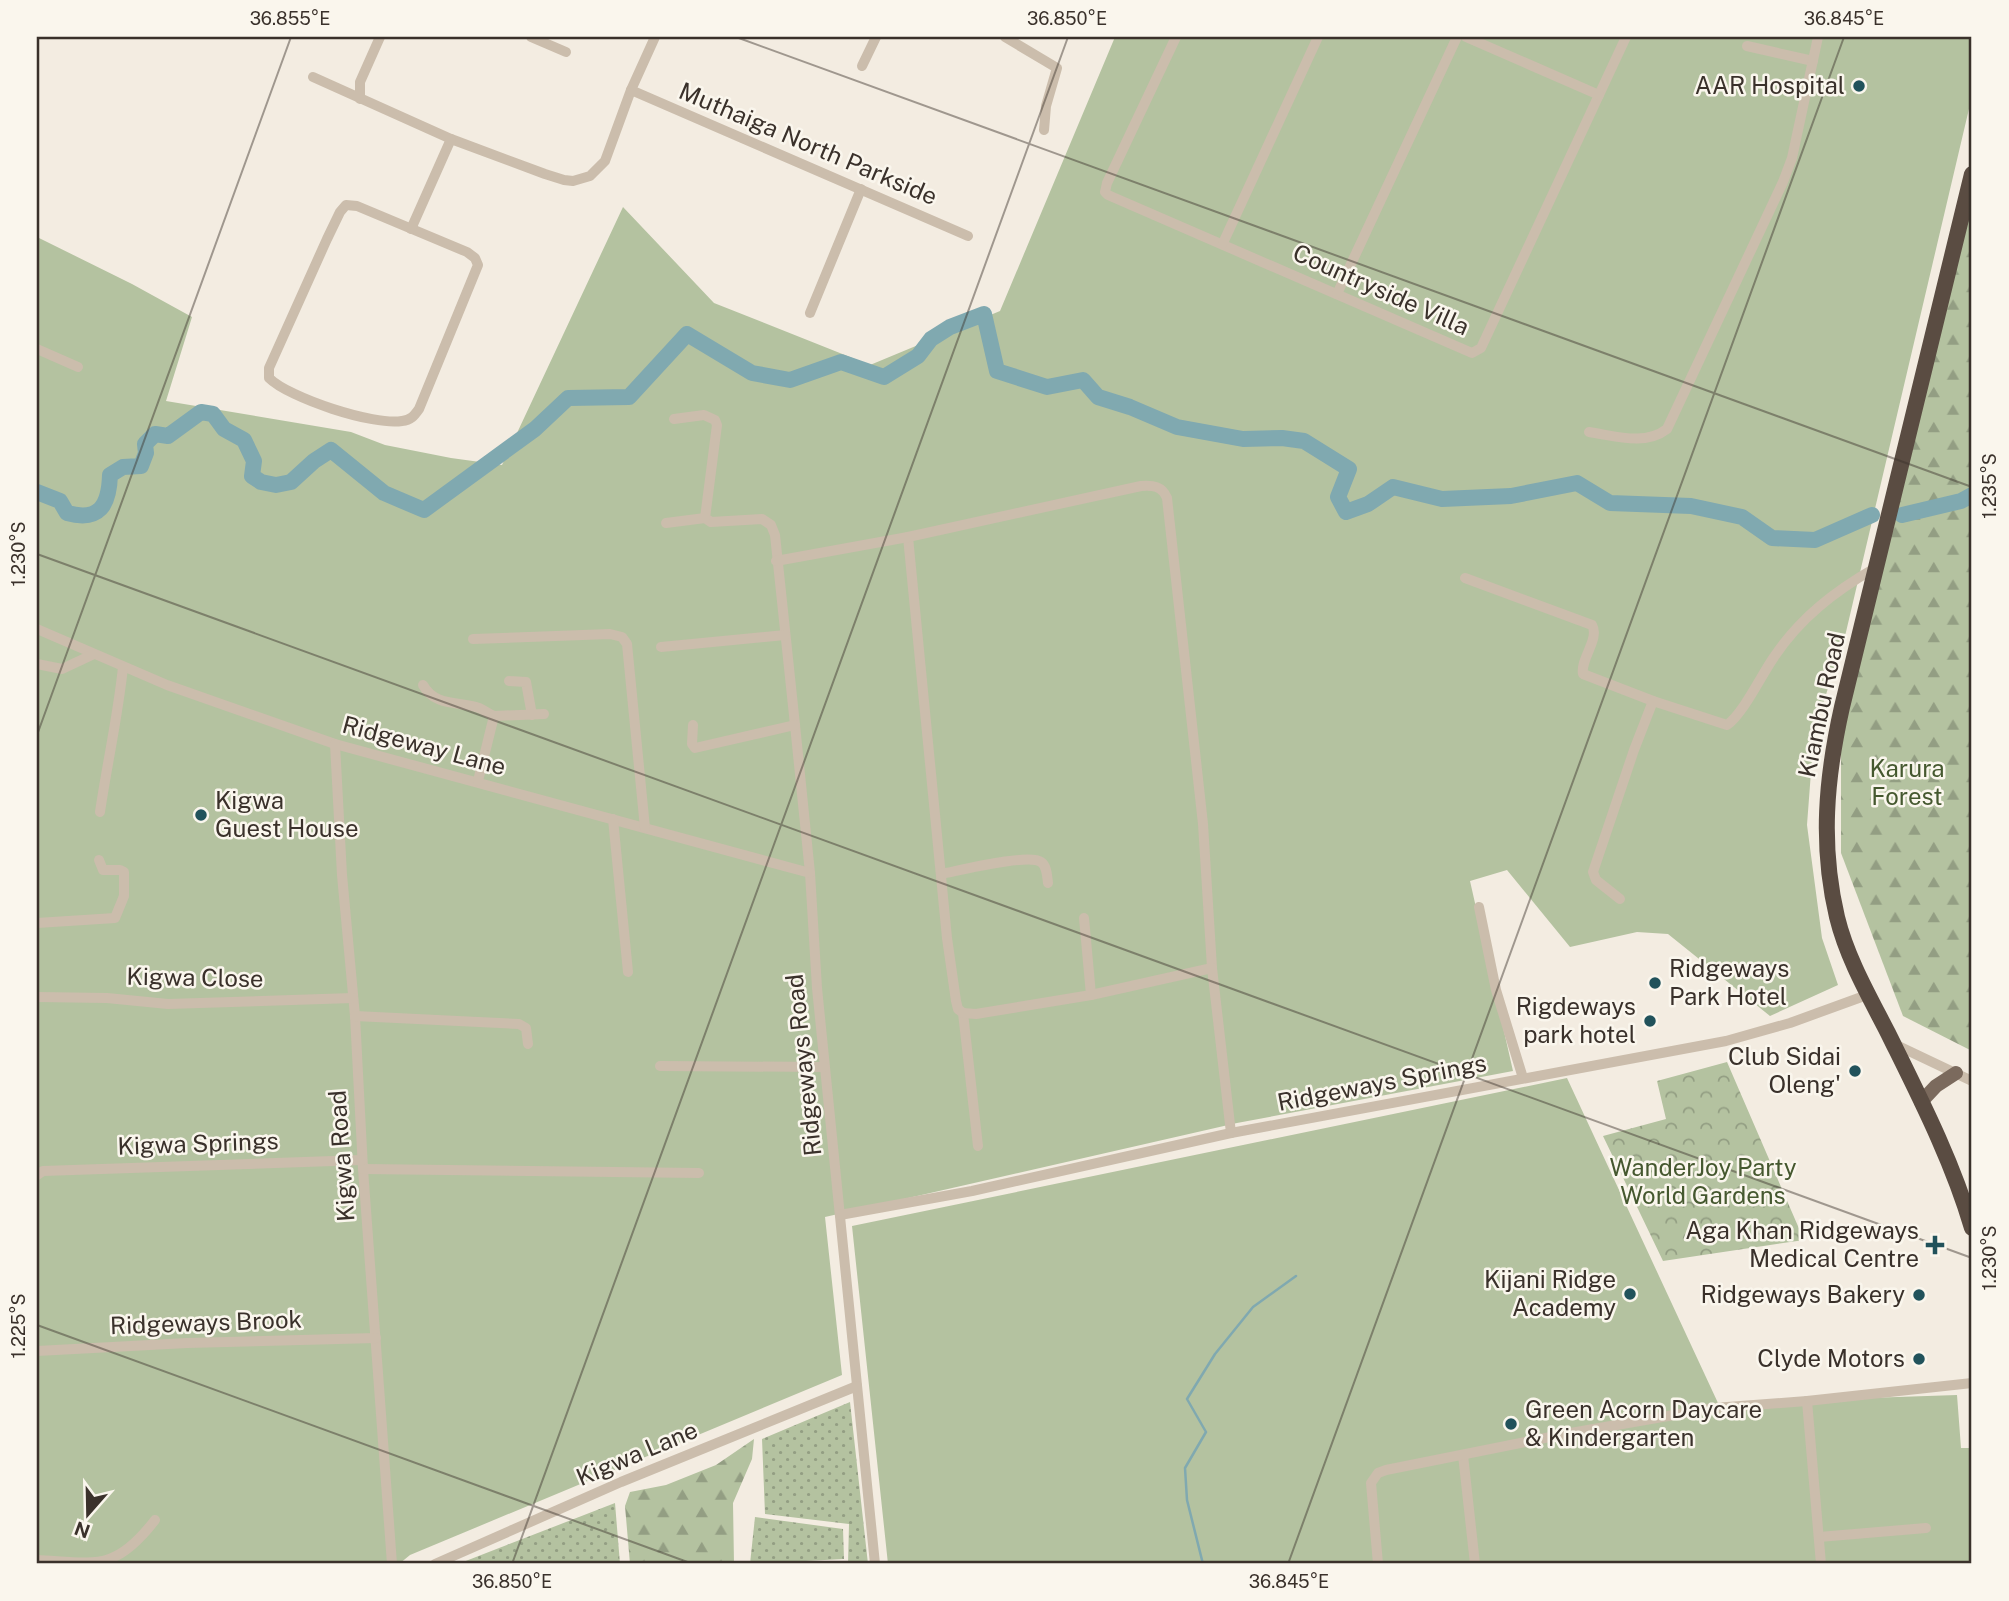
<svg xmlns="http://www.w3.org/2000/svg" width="2009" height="1601" font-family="'Public Sans',sans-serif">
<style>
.grass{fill:url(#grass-dots)}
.forest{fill:url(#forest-firs)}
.park{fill:url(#park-crowns)}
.garden{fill:#b4c2a0}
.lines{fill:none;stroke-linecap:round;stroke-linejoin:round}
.stream{stroke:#80a9b0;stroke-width:2.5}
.river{stroke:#80a9b0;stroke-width:16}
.minor{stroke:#cbbdac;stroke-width:10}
.major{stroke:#7b6a5d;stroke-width:14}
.highway{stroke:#5a4c42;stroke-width:16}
.ticks{fill:none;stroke:#3a312b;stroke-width:2;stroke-opacity:0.45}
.poi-dot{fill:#21525b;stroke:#faf6ed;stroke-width:2.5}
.labels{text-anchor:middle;stroke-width:5;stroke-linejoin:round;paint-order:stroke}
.poi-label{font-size:24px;fill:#3a312b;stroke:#faf6ed;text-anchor:end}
.street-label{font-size:24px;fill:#3a312b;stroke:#faf6ed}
.park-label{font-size:24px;fill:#45582f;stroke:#faf6ed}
.neatline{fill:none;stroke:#3a312b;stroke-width:2.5}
.ticks-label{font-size:18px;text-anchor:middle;fill:#3a312b}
</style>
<defs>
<pattern id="grass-dots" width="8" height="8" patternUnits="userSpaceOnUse" patternTransform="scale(1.75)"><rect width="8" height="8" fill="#b4c2a0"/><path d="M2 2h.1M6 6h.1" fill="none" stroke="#939e83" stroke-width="1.8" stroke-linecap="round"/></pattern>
<pattern id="forest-firs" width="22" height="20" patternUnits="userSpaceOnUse" patternTransform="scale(1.75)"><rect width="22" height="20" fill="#b4c2a0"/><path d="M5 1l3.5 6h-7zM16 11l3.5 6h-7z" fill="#939e83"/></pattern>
<pattern id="park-crowns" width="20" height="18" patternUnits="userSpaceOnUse" patternTransform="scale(1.75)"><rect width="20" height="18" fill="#b4c2a0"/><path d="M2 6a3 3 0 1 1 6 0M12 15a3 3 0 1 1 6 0" fill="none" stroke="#939e83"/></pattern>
</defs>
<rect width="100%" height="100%" fill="#f3ece1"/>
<g class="grass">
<path d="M850 1402 868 1564H848L849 1524 765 1514 762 1439Z"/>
<path d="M615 1503 620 1564H458Z"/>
<path d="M755 1517 843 1529 844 1559 750 1564Z"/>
</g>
<g class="forest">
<path d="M1972 185V1051L1903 1016 1841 853V712Z"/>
<path d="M754 1439 752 1459 733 1503 734 1564H630L625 1506 630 1492 666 1485 716 1465Z"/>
</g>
<path class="park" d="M1727 1062 1804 1240 1663 1261 1603 1136 1666 1119 1657 1081Z"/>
<g class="garden">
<path d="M1115 37H1972V96L1846 632 1814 732 1807 825 1822 938 1838 985 1770 1016 1668 934 1637 932 1570 947 1507 870 1470 881 1513 1071 1237 1123 825 1217 842 1375 410 1555 399 1564H37V237L132 284 192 317 166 401 351 432 385 445 451 458 502 465 623 207 714 303 870 365 1000 311Z"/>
<path d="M1567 1078 1718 1403 1957 1395 1961 1448H1972V1564H888L852 1226Z"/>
</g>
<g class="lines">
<path class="stream" d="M1203 1564 1187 1500 1185 1468 1206 1432 1187 1399 1215 1354 1253 1307 1296 1276"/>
<g class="river">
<path d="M37 492 60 501 67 513C100 522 109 505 110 475L123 467 141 466 146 453 145 444 155 434 168 436 201 412 213 414 224 429 244 440 254 461 252 476 261 482 276 485 291 482 314 461 331 450 384 493 424 510 535 429 568 398 629 397 687 334 752 373 790 380 841 362 884 377 918 356 931 339 950 327 984 314 997 371 1047 387 1083 380 1098 397 1130 407 1177 427 1243 439 1282 438 1304 441 1349 469 1338 497 1346 512 1368 504 1393 487 1442 499 1511 496 1577 483 1610 503 1691 506 1742 517 1772 538 1815 540 1872 515"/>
<path d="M1902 515 1961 501 1972 495"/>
</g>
<g class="minor">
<path d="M531 37 566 52"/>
<path d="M1005 37 1057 68 1046 106 1044 130"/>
<path d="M1176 37 1107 183 1105 192 1108 195 1472 353 1481 348 1626 37"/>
<path d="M1466 37 1599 95"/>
<path d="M1747 46 1813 61"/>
<path d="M862 66 876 37"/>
<path d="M313 77 451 139 545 174 564 180 573 181 590 176 605 161 631 90 655 37"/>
<path d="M631 90 968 236"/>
<path d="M360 99V82L380 37"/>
<path d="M346 205 357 206 467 252 475 258 478 265 419 409C414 416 411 420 402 421 374 426 289 398 269 378V368L327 239 340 212Z"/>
<path d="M411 229 451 139"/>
<path d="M1223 243 1318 37"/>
<path d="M1337 294 1457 37"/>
<path d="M810 313 861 189"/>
<path d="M37 349 78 367"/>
<path d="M674 419 704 415 715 420 717 425 705 518 711 522 762 519 771 525 775 535 795 725 810 873 817 988 875 1564"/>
<path d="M1589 432C1616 436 1645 446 1667 429L1783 182 1792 158 1818 37"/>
<path d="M666 523 705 518"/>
<path d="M908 537 947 938 956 1001 958 1009 963 1013 978 1146"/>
<path d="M776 561 908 537 1141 486C1153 485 1162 486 1167 498L1203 824 1212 968 1231 1133 972 1191 840 1215"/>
<path d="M1465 578 1592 625C1600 639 1580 659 1583 674L1653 701"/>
<path d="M37 629 167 685 335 744 810 873"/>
<path d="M473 639 610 634 622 637 627 644 645 828"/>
<path d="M661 647 785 635"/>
<path d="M37 664 62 669 94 654"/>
<path d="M509 681 526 682 532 715"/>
<path d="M423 685C435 707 459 701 479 708 484 710 489 714 494 716"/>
<path d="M693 725 692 744 695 748 795 725"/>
<path d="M335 744 342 875 355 1016 363 1169 392 1564"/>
<path d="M478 781 494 716 544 714"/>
<path d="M100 812C107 764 118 716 123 667"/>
<path d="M613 819 628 972"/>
<path d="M941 874C958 871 1029 853 1041 862 1047 866 1047 876 1048 883"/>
<path d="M1620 899 1596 880 1593 872 1634 750 1653 701 1727 725C1743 714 1762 674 1774 657 1800 618 1835 591 1875 568"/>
<path d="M1479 907 1496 990 1523 1078"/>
<path d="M1084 918 1091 995"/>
<path d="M37 923 115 918 124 896V872L120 870H103L99 860"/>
<path d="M37 997 107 998 168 1004 353 998"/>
<path d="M963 1013 976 1014 1091 995 1212 968"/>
<path d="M355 1016 519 1024 526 1028 528 1044"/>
<path d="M1892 1043 1972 1081"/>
<path d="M660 1066 824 1067"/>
<path d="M1231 1133 1726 1041 1790 1023 1867 995"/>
<path d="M363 1169 699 1173"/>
<path d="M37 1175 43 1171 362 1160"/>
<path d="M37 1351 187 1343 376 1338"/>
<path d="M1463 1455 1475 1564"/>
<path d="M1819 1537 1926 1528"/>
<path d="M37 1560C96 1563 115 1572 155 1520"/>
<path d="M435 1564 621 1482 857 1386"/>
<path d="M1378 1564 1371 1483 1378 1473 1386 1470 1565 1434 1714 1408 1807 1401"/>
<path d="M1821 1564 1807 1401 1972 1383"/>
</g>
<path class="major" d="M1921 1102 1936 1086 1956 1073"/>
<path class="highway" d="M1972 174 1842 707C1826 778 1820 845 1837 917 1847 958 1869 996 1888 1033 1919 1096 1952 1160 1972 1228"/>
</g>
<path class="ticks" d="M736 37 1972 487M37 554 1972 1258M37 735 291 37M37 1325 693 1564M512 1564 1068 37M1288 1564 1844 37"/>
<g class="poi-dot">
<circle cx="1859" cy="86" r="7"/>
<circle cx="201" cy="815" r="7"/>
<circle cx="1655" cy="983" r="7"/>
<circle cx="1650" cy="1021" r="7"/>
<circle cx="1855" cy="1071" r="7"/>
<path d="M1931.5 1234.5h7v7h7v7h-7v7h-7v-7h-7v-7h7z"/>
<circle cx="1630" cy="1294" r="7"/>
<circle cx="1919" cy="1295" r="7"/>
<circle cx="1919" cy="1359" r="7"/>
<circle cx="1511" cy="1424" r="7"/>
</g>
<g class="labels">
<g class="poi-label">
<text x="1845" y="94">AAR Hospital</text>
<text x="215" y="809" text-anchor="start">Kigwa<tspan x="215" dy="28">Guest House</tspan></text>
<text x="1669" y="977" text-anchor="start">Ridgeways<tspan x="1669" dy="28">Park Hotel</tspan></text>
<text x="1636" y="1015">Rigdeways<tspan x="1636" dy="28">park hotel</tspan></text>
<text x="1841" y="1065">Club Sidai<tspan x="1841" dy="28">Oleng'</tspan></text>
<text x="1919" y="1239">Aga Khan Ridgeways<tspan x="1919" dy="28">Medical Centre</tspan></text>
<text x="1616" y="1288">Kijani Ridge<tspan x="1616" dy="28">Academy</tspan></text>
<text x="1905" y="1303">Ridgeways Bakery</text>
<text x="1905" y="1367">Clyde Motors</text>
<text x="1525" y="1418" text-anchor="start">Green Acorn Daycare<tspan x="1525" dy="28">&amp; Kindergarten</tspan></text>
</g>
<g class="street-label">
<text transform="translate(808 144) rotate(23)" y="8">Muthaiga North Parkside</text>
<text transform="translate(1381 290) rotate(24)" y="8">Countryside Villa</text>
<text transform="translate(1822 705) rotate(-78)" y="8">Kiambu Road</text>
<text transform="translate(424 746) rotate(15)" y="8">Ridgeway Lane</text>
<text transform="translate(195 978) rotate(1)" y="8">Kigwa Close</text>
<text transform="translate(804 1065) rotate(-96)" y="8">Ridgeways Road</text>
<text transform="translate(1382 1083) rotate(-11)" y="8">Ridgeways Springs</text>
<text transform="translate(198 1144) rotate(-2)" y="8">Kigwa Springs</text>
<text transform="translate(342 1156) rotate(-94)" y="8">Kigwa Road</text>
<text transform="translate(206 1323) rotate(-2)" y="8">Ridgeways Brook</text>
<text transform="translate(637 1454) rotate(-23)" y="8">Kigwa Lane</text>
</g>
<g class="park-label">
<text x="1907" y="777">Karura<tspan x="1907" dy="28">Forest</tspan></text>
<text x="1703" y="1176">WanderJoy Party<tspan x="1703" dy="28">World Gardens</tspan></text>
</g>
</g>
<rect width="2009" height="1601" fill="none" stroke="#faf6ed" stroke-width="77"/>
<g transform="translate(88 1514) rotate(200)" stroke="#faf6ed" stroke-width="5" paint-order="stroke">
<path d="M0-5L12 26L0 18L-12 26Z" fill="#3a312b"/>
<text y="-10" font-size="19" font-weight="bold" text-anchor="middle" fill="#3a312b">N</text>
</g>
<rect x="38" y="38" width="1932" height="1524" class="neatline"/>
<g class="ticks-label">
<text x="290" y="25">36.855°E</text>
<text x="1067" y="25">36.850°E</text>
<text x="1844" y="25">36.845°E</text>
<text transform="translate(1990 486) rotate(-90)" y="6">1.235°S</text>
<text transform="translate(19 554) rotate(-90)" y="6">1.230°S</text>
<text transform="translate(1990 1258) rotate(-90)" y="6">1.230°S</text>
<text transform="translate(19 1326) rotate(-90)" y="6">1.225°S</text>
<text x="512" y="1588">36.850°E</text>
<text x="1289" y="1588">36.845°E</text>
</g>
</svg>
